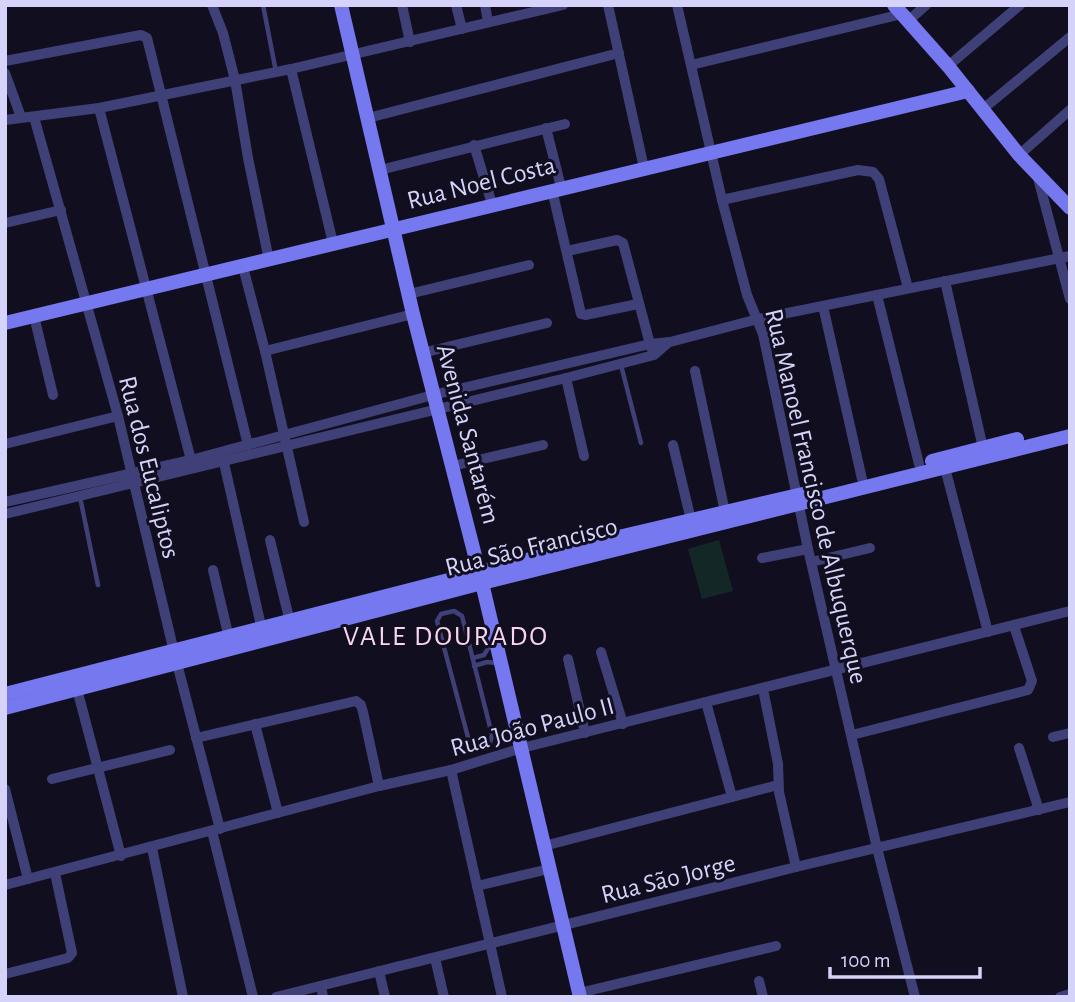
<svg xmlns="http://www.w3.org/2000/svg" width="1075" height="1002" font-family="'Alegreya Sans',sans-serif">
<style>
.green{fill:#132826}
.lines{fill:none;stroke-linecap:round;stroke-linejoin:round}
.lane{stroke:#404078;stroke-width:4.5}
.street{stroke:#404078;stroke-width:10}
.secondary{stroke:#7578ee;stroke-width:14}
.labels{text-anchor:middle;stroke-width:6;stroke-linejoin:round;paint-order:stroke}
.street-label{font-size:26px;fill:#d5d3fa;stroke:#110f1f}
.neighbourhood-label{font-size:28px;letter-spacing:2px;fill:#fad5ee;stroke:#110f1f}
</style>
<rect width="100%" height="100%" fill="#110f1f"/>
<path class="green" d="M719 540 733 591 702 599 688 549Z"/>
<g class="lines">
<g class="lane">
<path d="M263 5 276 72"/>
<path d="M621 365 641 443"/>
<path d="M80 497 98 585"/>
<path d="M454 611 462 616 492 735 490 743 475 747 469 741 437 621 441 614Z"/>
<path d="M473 658 484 655 493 640"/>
<path d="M474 666 487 662 497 663"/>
</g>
<g class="street">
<path d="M212 5 223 33 235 80 248 158 269 260"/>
<path d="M402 5 410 42"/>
<path d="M456 5 462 29"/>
<path d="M485 5 488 22"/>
<path d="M608 5 644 168"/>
<path d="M677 5 722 200 747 295 763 334 808 549 877 848 915 997"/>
<path d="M908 21 926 5"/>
<path d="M5 61 141 35 147 38 248 445"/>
<path d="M691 65 902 14"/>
<path d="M948 66 1020 5"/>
<path d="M291 69 333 243"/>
<path d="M5 73 21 117"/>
<path d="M99 108 191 460"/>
<path d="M983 109 1070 37"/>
<path d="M34 117 118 416 174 652 220 829"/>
<path d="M368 118 619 53"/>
<path d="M5 120 99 108 291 69 563 5"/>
<path d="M546 128 561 187"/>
<path d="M474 145 492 204"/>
<path d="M1019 155 1070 110"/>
<path d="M380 170 565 124"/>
<path d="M1038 178 1070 299"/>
<path d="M552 190 581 314 585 315 638 304"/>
<path d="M722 200 858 170 873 172 879 179 908 288"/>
<path d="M5 223 61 210"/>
<path d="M567 251 617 240 623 243 651 348"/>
<path d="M243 267 265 351 304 522"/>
<path d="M945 281 983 448"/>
<path d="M409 294 529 265"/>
<path d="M877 295 919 464"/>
<path d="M823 306 862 479"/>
<path d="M34 316 53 395"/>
<path d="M265 351 413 314"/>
<path d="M422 353 547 323"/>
<path d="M695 371 725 512"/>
<path d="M566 378 584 456"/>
<path d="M5 444 118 416"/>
<path d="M673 445 691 520"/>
<path d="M224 463 262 630"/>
<path d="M452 466 543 445"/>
<path d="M945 468 988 632"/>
<path d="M5 502 191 460 433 395 650 344 670 342 758 319 1070 256"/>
<path d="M5 514 566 378 654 355 669 342"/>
<path d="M270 540 290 622"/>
<path d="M762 558 808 549"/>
<path d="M811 562 870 548"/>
<path d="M213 570 229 638"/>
<path d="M601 652 623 724"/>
<path d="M568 659 585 733"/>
<path d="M77 689 121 856"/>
<path d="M763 689 778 764 779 792 796 867"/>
<path d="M706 702 732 797"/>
<path d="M255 724 278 813"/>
<path d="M852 735 1028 690 1032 681 1014 626"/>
<path d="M1053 737 1070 733"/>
<path d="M196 738 356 701 361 705 363 712 379 786"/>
<path d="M1019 748 1039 810"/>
<path d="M451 770 502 997"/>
<path d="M52 779 170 750"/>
<path d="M5 789 28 879"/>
<path d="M212 831 253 997"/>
<path d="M544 846 778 785"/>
<path d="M152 848 183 997"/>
<path d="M5 885 379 786 451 770 522 748 1070 611"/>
<path d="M477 886 549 869"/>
<path d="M435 958 444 997"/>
<path d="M379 971 385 997"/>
<path d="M5 974 68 958 72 953 55 873"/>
<path d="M759 981 763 997"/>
<path d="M321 986 323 997"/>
<path d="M579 993 776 946"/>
<path d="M276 997 796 867 1070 802"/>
<path d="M1060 997 1070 994"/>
</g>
<g class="secondary">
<path d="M341 5 413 314 482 583 580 997"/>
<path d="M894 5 948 66 1019 155 1070 208"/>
<path d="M5 323 968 91"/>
<path d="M932 461 1017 439"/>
<path d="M5 694 593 543 807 493"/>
<path d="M5 708 482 583 1070 436"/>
</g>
</g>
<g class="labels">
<g class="street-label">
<text transform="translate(481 182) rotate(-14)" y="9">Rua Noel Costa</text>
<text transform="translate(469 434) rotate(75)" y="9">Avenida Santarém</text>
<text transform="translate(150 467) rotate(76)" y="9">Rua dos Eucaliptos</text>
<text transform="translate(817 496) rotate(77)" y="9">Rua Manoel Francisco de Albuquerque</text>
<text transform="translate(531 546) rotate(-14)" y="9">Rua São Francisco</text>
<text transform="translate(532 726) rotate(-15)" y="9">Rua João Paulo II</text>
<text transform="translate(668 878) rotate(-14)" y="9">Rua São Jorge</text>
</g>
<g class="neighbourhood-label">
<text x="446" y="645">VALE DOURADO</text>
</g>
</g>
<rect width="1075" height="1002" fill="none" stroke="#d5d3fa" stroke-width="14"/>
<path d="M830 967v10h150v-10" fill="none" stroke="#d5d3fa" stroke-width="3.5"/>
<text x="841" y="967" font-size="21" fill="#d5d3fa" stroke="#110f1f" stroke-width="5" paint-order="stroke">100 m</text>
</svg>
